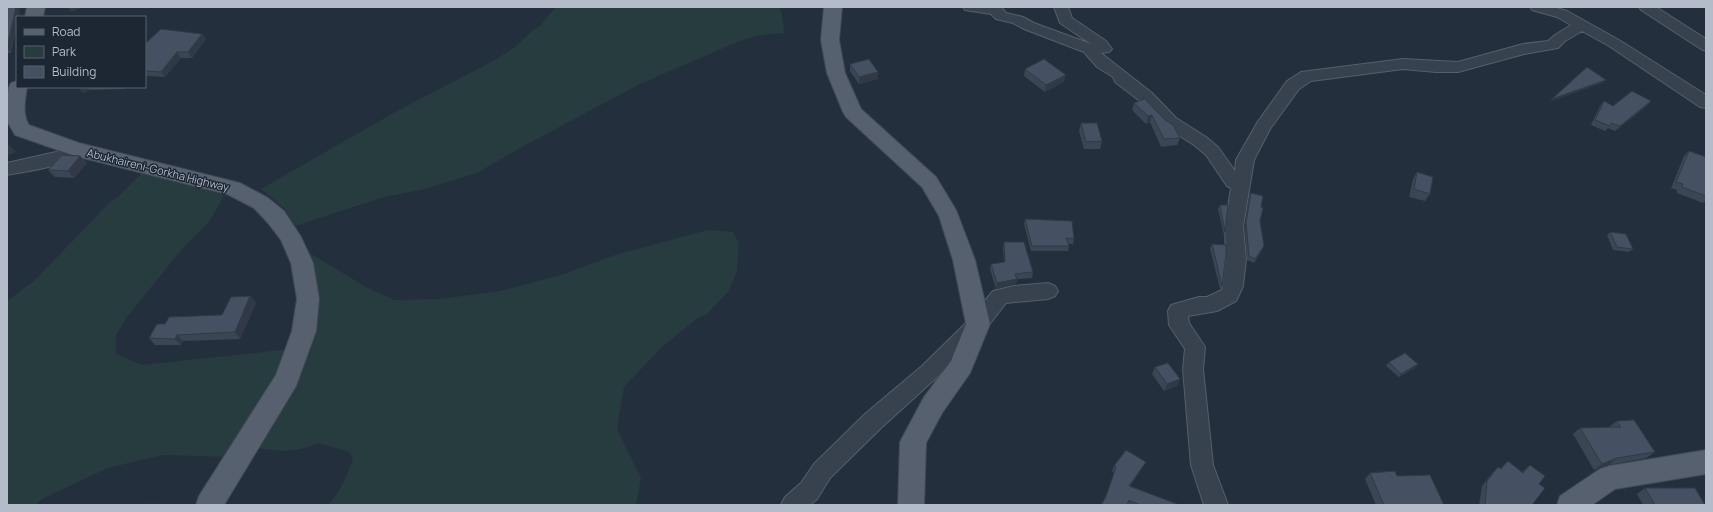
<svg xmlns="http://www.w3.org/2000/svg" width="1713" height="512" font-family="Manrope,sans-serif">
<style>
.green{fill:#263c3f}
.lines{fill:none;stroke-linecap:round;stroke-linejoin:round}
.minor-casing{stroke:#565f6c;stroke-width:2}
.major-casing{stroke:#414a57;stroke-width:2}
.minor{fill:#38414e;fill-rule:evenodd}
.major{fill:#56606e;fill-rule:evenodd}
.wall{fill:#3b4654}
.shaded-wall{fill:#303945}
.building{fill:#455162;stroke:#303945}
.labels{text-anchor:middle;stroke-width:3;stroke-linejoin:round;paint-order:stroke}
.street-label{font-size:11px;fill:#b4bcc9;stroke:#1d2633}
</style>
<rect width="100%" height="100%" fill="#242f3e"/>
<g class="green">
<path d="M556 7H779C783 15 783 24 784 33L756 36 740 41 640 84 522 147 477 173 421 190 384 197 295 226 284 208 261 189 397 111 495 60 515 47 534 29 539 27Z"/>
<path d="M144 171 227 191 209 222 182 249 127 317 116 335V354L142 365 290 349 272 386 230 457 162 455 108 468 44 498 35 505H7V301L34 281 110 202 119 196Z"/>
<path d="M708 230 733 232 739 243 737 272 728 292 706 315 699 317 663 346 624 387 617 429 641 478 636 505H328C341 491 347 476 353 458L349 452 319 443C294 454 277 451 251 447L311 350 320 301 312 279 308 252 366 287 394 300 439 299 500 291 561 275 615 255Z"/>
</g>
<g class="lines">
<defs>
<g id="minor">
<path d="M963 7H1001L1006 13 1023 17 1034 23 1091 44 1060 23 1054 7H1068L1072 18 1106 41 1112 49 1109 52 1101 53 1152 93 1176 118 1206 137 1218 147 1235 171 1236 160 1257 123 1287 81 1301 72 1403 59 1458 62 1523 44 1548 41 1555 35 1571 25 1557 17 1532 10 1530 7H1553L1567 11 1619 40 1706 95V108L1700 107 1609 46 1582 31 1565 41 1558 48 1524 54 1458 72H1436L1403 69 1311 81 1299 89 1270 129 1254 160 1243 226 1246 259 1243 286 1239 295 1236 301 1217 311 1188 316 1189 323 1205 347 1203 369 1213 465 1228 505H1204L1191 465 1183 369 1185 349 1169 325 1168 311 1171 305 1199 297H1207L1222 290 1226 259 1225 226 1231 188 1227 186 1206 155 1194 145 1164 126 1140 101 1115 82 1113 77 1097 67 1084 52 1024 29 1013 23 996 19 991 14 965 10Z"/>
<path d="M1639 7H1656L1706 39V51L1701 49 1641 10Z"/>
<path d="M75 143 81 145 84 149C73 166 26 171 7 175V163L56 152Z"/>
<path d="M1048 283 1055 286 1058 291 1055 296 1048 299 1006 303 985 330 936 378 881 428 830 478 817 499 810 505H781L785 497 801 483 814 464 865 414 922 366 971 318 993 291 1014 286Z"/>
</g>
<g id="major">
<path d="M27 7H45L43 17H25Z"/>
<path d="M824 7H842L839 40 845 73 861 109 936 177 956 210 975 260 990 324 970 373 942 413 926 443 924 505H898L900 442 924 397 951 361 966 324 953 260 939 216 922 187 846 117 843 112 827 73 821 40Z"/>
<path d="M17 81V87H27C25 99 22 115 29 125L79 143 240 183 268 198 284 211 301 237 313 263 319 299 316 331 296 386 224 505H196L199 496 276 375 292 331 297 299 291 263 281 240 268 223 254 208 227 194 75 156 15 135 7 121V97L9 87 11 83Z"/>
<path d="M1706 450V474L1615 489 1592 505H1557L1560 496 1600 469 1609 466Z"/>
</g>
</defs>
<use href="#minor" class="minor-casing"/>
<use href="#major" class="major-casing"/>
<use href="#minor" class="minor"/>
<use href="#major" class="major"/>
</g>
<g class="wall">
<path d="M7 7 20 11 19 17H17V25L11 53H8L7 51Z"/>
<path d="M202 34 206 39 192 58H181L165 77 145 76V44Z"/>
<path d="M850 64 878 72V79L859 84 850 71Z"/>
<path d="M1025 69 1064 82 1045 92 1024 76Z"/>
<path d="M78 87H124L123 89 90 90 83 93Z"/>
<path d="M1143 97 1180 138 1177 145 1161 147 1150 122 1146 124 1132 110 1134 103 1142 100Z"/>
<path d="M1604 101 1613 106 1651 101 1647 106 1615 131 1608 128 1605 131 1591 125 1600 106Z"/>
<path d="M1081 123 1102 141 1100 149H1084L1079 131Z"/>
<path d="M1689 151 1706 157V200L1703 203 1677 193V190L1671 188 1684 156Z"/>
<path d="M80 156 87 163 74 178 55 177 48 170Z"/>
<path d="M1417 172 1430 194 1425 201 1409 197 1413 179Z"/>
<path d="M1251 193 1261 207 1260 221 1262 250 1254 263 1247 260 1245 226 1249 196Z"/>
<path d="M1220 205 1225 232 1224 235 1218 209Z"/>
<path d="M1025 219 1074 239 1073 244H1069V246L1068 251H1031L1024 224Z"/>
<path d="M1610 232 1633 249 1629 252 1613 250 1607 235Z"/>
<path d="M1004 242 1033 272 1032 278 1017 279 1016 284 996 289 990 269 991 264 1004 262 1003 247Z"/>
<path d="M1212 244 1222 286 1220 289 1210 248Z"/>
<path d="M250 296 256 303 240 339 183 341 181 345H155L149 338 165 324 222 315Z"/>
<path d="M1389 362 1418 364 1415 368 1399 377 1386 366Z"/>
<path d="M1155 367 1180 379 1177 386 1164 391 1152 374Z"/>
<path d="M1617 421 1655 452 1646 458 1609 465 1594 470 1573 434 1580 428 1609 427Z"/>
<path d="M1508 461 1522 472 1530 465 1539 484 1532 505H1479L1482 486 1493 472 1498 467 1500 469Z"/>
<path d="M1114 466 1143 467 1130 486 1180 505H1101L1104 500 1114 473 1112 471Z"/>
<path d="M1370 473 1444 505H1376L1365 479Z"/>
<path d="M1645 488 1705 505H1643L1637 494Z"/>
</g>
<g class="shaded-wall">
<path d="M16 7H19L20 11 19 17H17V25L11 53 7 48Z"/>
<path d="M67 7H84L71 12Z"/>
<path d="M202 34 206 39 192 58 188 52Z"/>
<path d="M177 52 181 58 165 77 161 72Z"/>
<path d="M878 72V79L859 84V77Z"/>
<path d="M1066 75 1064 82 1045 92 1046 85Z"/>
<path d="M1606 80 1603 83 1549 102 1552 99Z"/>
<path d="M80 87H88L90 90 83 93 78 88Z"/>
<path d="M1651 101 1647 106 1615 131 1620 126Z"/>
<path d="M1152 115 1150 122 1146 124 1148 116Z"/>
<path d="M9 145 16 152 7 156V146Z"/>
<path d="M80 156 87 163 74 178 68 171Z"/>
<path d="M1017 279 1016 284 996 289 997 283Z"/>
<path d="M250 296 256 303 240 339 235 332Z"/>
<path d="M177 335 183 341 181 345 175 339Z"/>
<path d="M1418 364 1415 368 1399 377 1401 374Z"/>
<path d="M1180 379 1177 386 1164 391 1167 384Z"/>
<path d="M1617 458 1609 465 1594 470 1602 464Z"/>
<path d="M1146 462 1143 467 1127 491 1129 486Z"/>
</g>
<g class="building">
<path d="M7 7H16L7 48Z"/>
<path d="M161 29 202 34 188 52H177L161 72 145 71V44Z"/>
<path d="M869 59 878 72 859 77 850 64Z"/>
<path d="M1044 59 1066 75 1046 85 1025 69Z"/>
<path d="M1587 67 1606 80 1552 99Z"/>
<path d="M1632 91 1651 101 1620 126 1611 123 1610 126 1595 120 1604 101 1613 106Z"/>
<path d="M1143 97 1165 120 1173 125 1180 138 1164 139 1152 115 1148 116 1134 103 1144 99Z"/>
<path d="M1081 123H1097L1102 141 1086 142Z"/>
<path d="M1689 151 1706 157V196L1682 187 1683 184 1676 182Z"/>
<path d="M62 155 80 156 68 171 48 170Z"/>
<path d="M1417 172 1433 177 1430 194 1414 189Z"/>
<path d="M1251 193 1263 196 1261 207 1263 208 1260 221 1264 246 1255 259 1249 256 1246 222Z"/>
<path d="M1220 205H1228L1225 232Z"/>
<path d="M1025 219 1072 221 1074 239 1066 238 1069 246H1032Z"/>
<path d="M1610 232 1626 234 1633 249 1617 247Z"/>
<path d="M1004 242H1024L1033 272 1015 274 1017 279 997 283 991 264 1005 262Z"/>
<path d="M1212 244 1226 245V255L1222 286Z"/>
<path d="M250 296 235 332 177 335 175 339 149 338 157 324H165L169 317 222 315 231 297Z"/>
<path d="M1405 353 1418 364 1401 374 1389 362Z"/>
<path d="M1168 363 1180 379 1167 384 1155 367Z"/>
<path d="M1634 420 1655 452 1617 458 1602 464 1580 428 1621 427 1617 421Z"/>
<path d="M1126 450 1146 462 1129 486 1180 505H1140L1129 500 1127 505H1101L1106 497 1116 467 1114 466Z"/>
<path d="M1508 461 1523 473 1530 465 1545 476 1539 484 1545 488 1532 505H1485L1487 481 1498 467 1501 469Z"/>
<path d="M1395 471 1397 476 1430 475 1444 505H1384L1370 473Z"/>
<path d="M1645 488H1695L1705 505H1655Z"/>
<path d="M148 504 178 505H148Z"/>
</g>
<g class="labels">
<g class="street-label">
<text transform="translate(158 170) rotate(14)" y="4">Abukhaireni-Gorkha Highway</text>
</g>
</g>
<rect width="1713" height="512" fill="none" stroke="#b4bcc9" stroke-width="16"/>
<rect x="16" y="16" width="130" height="72" fill="#1d2633" stroke="#59626f"/>
<rect x="24" y="29" width="20" height="6" fill="#56606e" stroke="#59626f"/>
<text x="52" y="36" font-size="12" fill="#b4bcc9">Road</text>
<rect x="24" y="46" width="20" height="12" fill="#263c3f" stroke="#59626f"/>
<text x="52" y="56" font-size="12" fill="#b4bcc9">Park</text>
<rect x="24" y="66" width="20" height="12" fill="#455162" stroke="#59626f"/>
<text x="52" y="76" font-size="12" fill="#b4bcc9">Building</text>
</svg>
